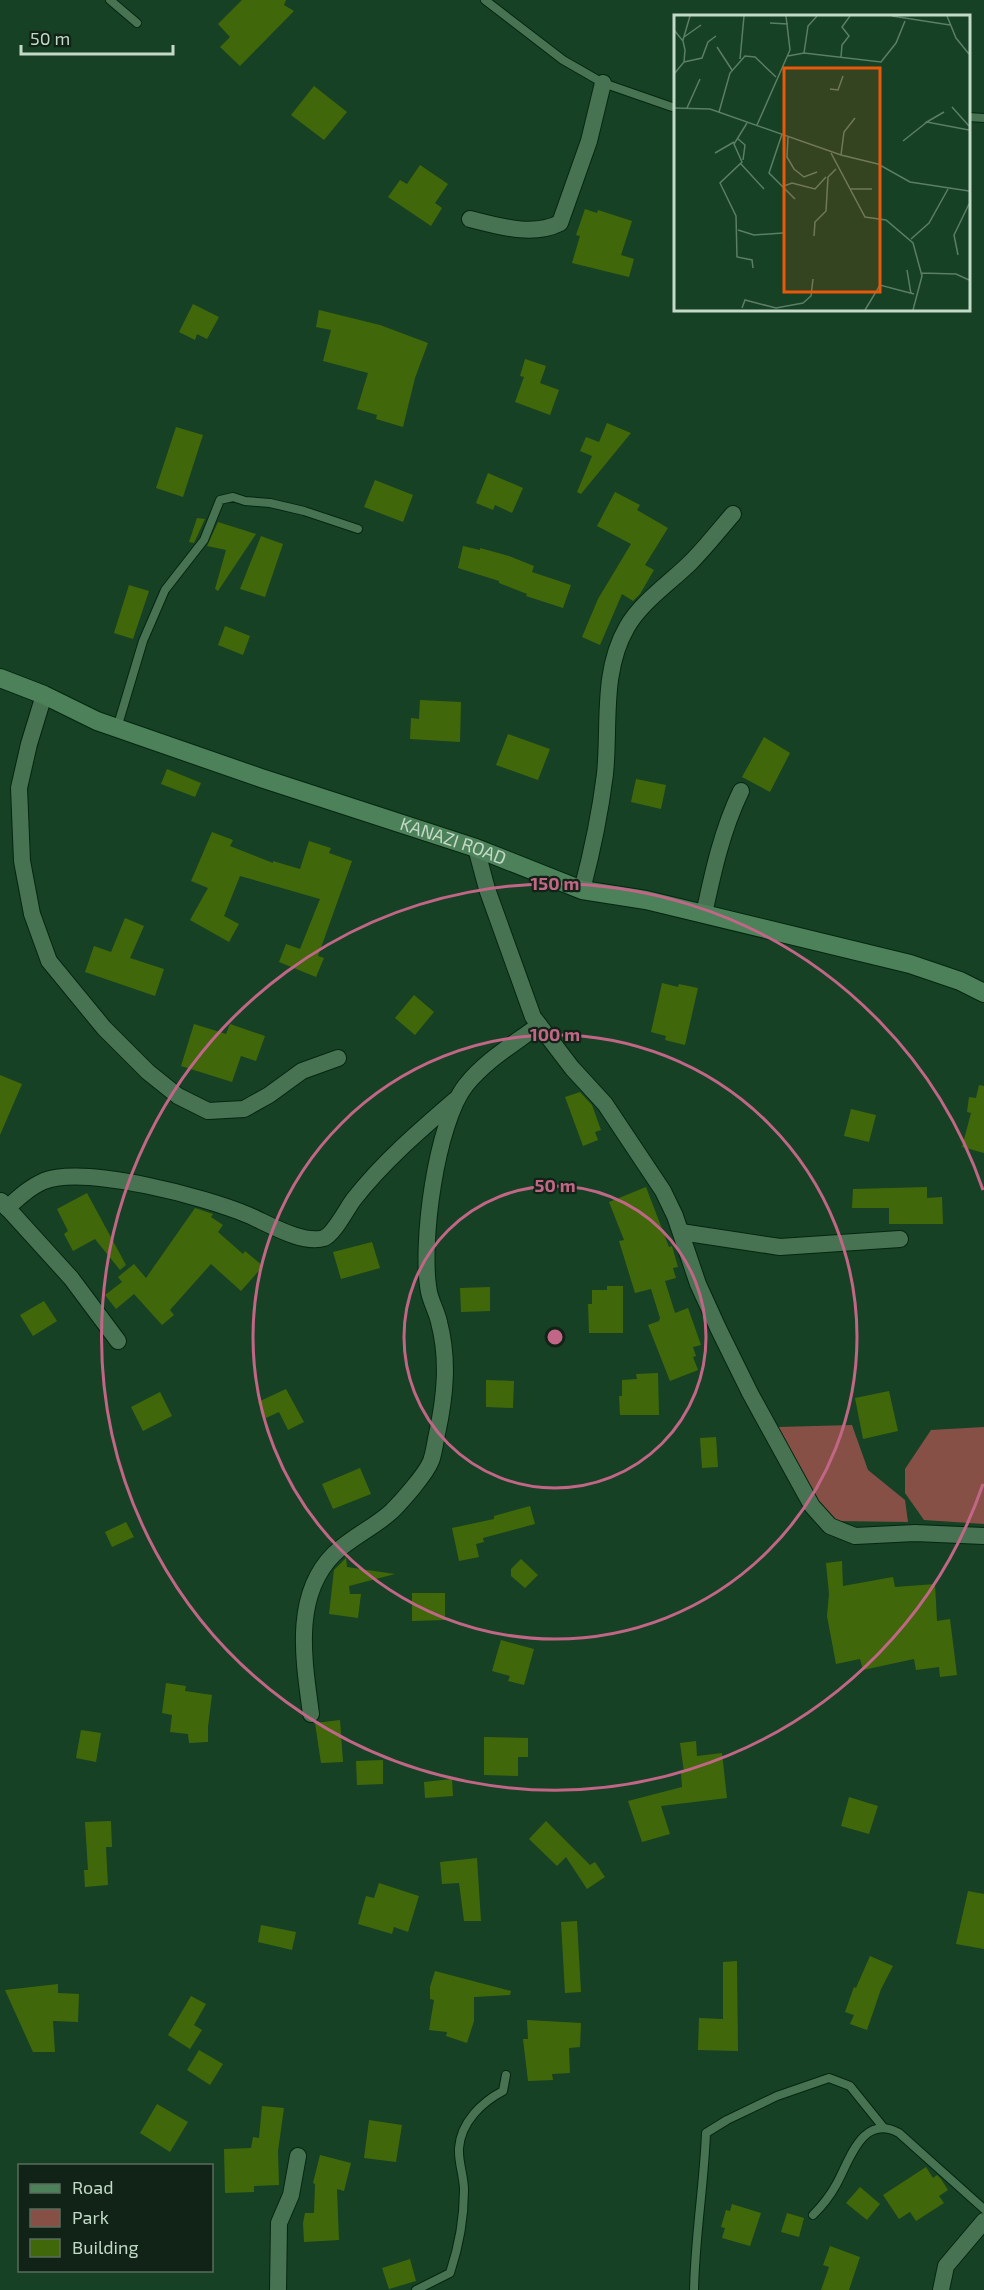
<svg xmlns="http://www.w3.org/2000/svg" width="984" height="2290" font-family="'Exo 2',sans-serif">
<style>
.green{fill:#875046}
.building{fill:#40680a}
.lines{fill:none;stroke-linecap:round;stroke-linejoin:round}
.lane-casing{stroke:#052610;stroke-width:10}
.street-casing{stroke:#052610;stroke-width:18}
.secondary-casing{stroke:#052610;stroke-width:20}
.lane{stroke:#487353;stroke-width:8}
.street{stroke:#487353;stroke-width:16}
.secondary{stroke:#4c815a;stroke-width:18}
.ring{fill:none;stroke:#c26687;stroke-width:3}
.labels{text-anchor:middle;stroke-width:4.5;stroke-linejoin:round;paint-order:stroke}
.street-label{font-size:18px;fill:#c3dac8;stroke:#112316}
.inset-road{fill:none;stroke:#5b7e66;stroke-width:1.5}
.view{fill:#e8590c;fill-opacity:0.15;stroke:#e8590c;stroke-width:3}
.inset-edge{fill:none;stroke:#c3dac8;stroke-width:3}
.centre{fill:#c26687;stroke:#112316;stroke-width:3}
.ring-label{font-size:18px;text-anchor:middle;font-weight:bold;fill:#c26687;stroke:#112316;stroke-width:4.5;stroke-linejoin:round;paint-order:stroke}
</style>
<rect width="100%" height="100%" fill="#164124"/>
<g class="green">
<path d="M852 1425 868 1470 905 1500 908 1522 834 1521 802 1480 778 1427Z"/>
<path d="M984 1427V1524L924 1520 905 1493V1469L931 1430Z"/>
</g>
<g class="building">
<path d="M242 0H286L284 5 294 11 240 66 220 47 230 37 218 24Z"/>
<path d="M314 86 347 112 324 140 291 115Z"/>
<path d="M420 165 448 184 435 203 442 208 431 226 388 197 400 180 407 184Z"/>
<path d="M585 209 597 213 598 210 632 221 621 255 634 259 629 277 572 263 580 236 576 235Z"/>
<path d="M193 304 219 317 207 339 197 334 195 340 179 332Z"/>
<path d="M319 310 380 325 428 343 415 378 403 427 376 419 377 415 357 409 368 373 323 361 331 330 316 327Z"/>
<path d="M525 359 546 366 540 383 559 390 550 415 515 402 524 377 520 376Z"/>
<path d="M607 423 631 433 581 494 577 492 592 456 580 451 586 437 599 442Z"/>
<path d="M176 427 203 435 183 497 156 488Z"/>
<path d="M488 473 523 488 512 513 495 505 493 510 476 503Z"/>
<path d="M375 480 413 495 403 522 364 507Z"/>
<path d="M615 492 640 505 637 510 668 528 645 565 654 570 640 594 633 601 622 594 600 645 582 637 598 599 631 544 597 526Z"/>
<path d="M197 518 205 519 194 543 189 542Z"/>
<path d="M218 522 256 534 218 591 215 589 226 550 207 546Z"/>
<path d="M261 536 283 544 265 597 240 589Z"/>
<path d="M463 546 480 550V548L509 556 534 566 532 572 571 585 563 608 526 596 527 594 499 583V581L458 568Z"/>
<path d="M129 585 149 591 133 639 114 633Z"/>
<path d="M225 626 250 636 243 655 218 645Z"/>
<path d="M420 700 461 702 460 742 410 739 411 718 419 719Z"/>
<path d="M508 734 550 749 538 780 496 765Z"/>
<path d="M764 737 790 753 770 792 742 777Z"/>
<path d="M167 769 201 783 195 797 161 784Z"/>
<path d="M636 779 666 785 661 809 631 802Z"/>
<path d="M212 832 233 840 230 846 273 863V861L300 869 309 841 331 848 329 853 352 861 318 956 324 958 316 977 279 962 286 944 300 949 320 899 240 876 224 916 239 924 229 942 190 920 208 888 191 881Z"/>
<path d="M125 918 144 926 130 958 164 969 155 996 85 972 94 946 111 952Z"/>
<path d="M662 983 678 987 679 984 698 988 685 1045 665 1040 666 1036 651 1032Z"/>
<path d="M414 995 434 1012 415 1035 395 1018Z"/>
<path d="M194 1024 226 1034 230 1024 265 1036 256 1061 241 1056 232 1082 181 1066Z"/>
<path d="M0 1075 22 1084 0 1135Z"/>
<path d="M979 1085 984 1086V1153L962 1147 971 1113 967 1112 969 1097 976 1098Z"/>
<path d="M580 1092 592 1105 601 1130 595 1132 598 1140 583 1146 565 1097Z"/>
<path d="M851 1109 876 1115 869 1142 844 1136Z"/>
<path d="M646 1187 669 1247 672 1246 678 1267 673 1268 676 1278 665 1281 675 1313 688 1308 701 1345 693 1347 696 1356 693 1357 698 1370 670 1381 648 1325 659 1321 660 1318 651 1289 635 1293 619 1241 624 1240 609 1202Z"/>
<path d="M927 1187V1198L942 1197 943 1224H889V1208H852L853 1189Z"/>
<path d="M87 1193 126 1265 120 1270 95 1239 73 1251 64 1234 68 1231 57 1209Z"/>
<path d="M195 1208 213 1214 211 1217 223 1225 218 1232 243 1254 245 1251 263 1266 241 1291 211 1264 170 1310 174 1315 162 1325 134 1294 116 1309 105 1295 122 1282 118 1277 134 1264 146 1278Z"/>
<path d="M372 1242 380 1268 341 1279 333 1252Z"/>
<path d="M607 1286H623V1333H589L588 1304H592V1290H607Z"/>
<path d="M490 1287V1311L461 1312 460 1288Z"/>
<path d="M44 1301 57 1321 33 1336 20 1315Z"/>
<path d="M658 1373 659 1415H620L619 1396H622V1380L637 1379 636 1374Z"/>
<path d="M486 1380 514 1381 513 1408 486 1407Z"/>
<path d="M286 1389 304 1422 288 1430 279 1412 266 1418 258 1402Z"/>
<path d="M889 1391 898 1431 863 1439 855 1398Z"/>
<path d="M160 1392 172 1416 143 1431 131 1407Z"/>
<path d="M716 1437 718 1467 702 1468 700 1438Z"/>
<path d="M360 1468 371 1494 333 1509 322 1484Z"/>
<path d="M530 1506 535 1524 483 1538 484 1542 476 1544 479 1557 459 1561 452 1528 494 1519V1516Z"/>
<path d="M126 1522 134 1537 112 1547 105 1532Z"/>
<path d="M346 1558 347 1567 395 1574 349 1586 350 1594H361L358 1618 329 1614 334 1570Z"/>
<path d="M521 1559 538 1575 525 1588 511 1576V1569Z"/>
<path d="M842 1561 843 1586 893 1577 895 1587 935 1584 937 1621 950 1619 957 1675 940 1677 939 1667 916 1670 914 1659 863 1670 860 1659 836 1664 827 1616 829 1594 826 1563Z"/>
<path d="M412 1593H445V1620L412 1621Z"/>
<path d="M501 1640 534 1649 524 1685 508 1681 510 1676 492 1671Z"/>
<path d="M166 1683 186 1686 185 1691 212 1695 208 1727V1742L189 1743 188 1734 170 1732 172 1715 162 1713Z"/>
<path d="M340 1720 343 1762 321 1763 315 1723Z"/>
<path d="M81 1730 101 1733 96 1762 76 1758Z"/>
<path d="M484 1737 528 1738V1757H518V1776L484 1775Z"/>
<path d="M696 1741 697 1756 722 1753 727 1798 661 1806 670 1834 642 1842 628 1801 682 1787 681 1772H684L680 1743Z"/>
<path d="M383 1760V1784L357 1785 356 1761Z"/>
<path d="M452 1779 453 1796 425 1798 424 1782Z"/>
<path d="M849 1797 878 1806 869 1834 841 1826Z"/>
<path d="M111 1821 112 1847H106L108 1885 85 1887 84 1870H88L85 1822Z"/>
<path d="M546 1821 590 1865 595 1862 605 1877 587 1889 566 1857 557 1866 529 1839Z"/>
<path d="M477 1858 481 1921H464L459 1883 442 1884 440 1862Z"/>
<path d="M379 1883 419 1896 408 1932 394 1927 392 1934 358 1924 366 1896 374 1898Z"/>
<path d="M968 1891 984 1894V1949L956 1944Z"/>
<path d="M577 1921 581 1992 565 1993 561 1922Z"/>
<path d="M261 1925 296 1932 292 1950 258 1942Z"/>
<path d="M870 1956 893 1966 881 1989 867 2030 850 2024 854 2015 845 2012 854 1987 856 1988Z"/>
<path d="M737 1961 738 2051 698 2050 699 2018 723 2019V1962Z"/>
<path d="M435 1971 511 1991 510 1995 474 1997V2021L467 2043 446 2036 447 2032 429 2030 434 2000 430 1999V1987Z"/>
<path d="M58 1984V1993L79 1994 78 2022 53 2021 55 2052H33L5 1990Z"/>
<path d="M191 1996 206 2004 194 2025 202 2030 190 2049 168 2035Z"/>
<path d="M527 2020 581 2023 580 2047 569 2048 570 2073 552 2074 553 2080 528 2081 523 2039H528Z"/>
<path d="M199 2050 223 2064 210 2085 187 2070Z"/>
<path d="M157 2104 188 2122 170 2152 140 2133Z"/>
<path d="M262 2106 284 2108 278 2151 279 2185 254 2186V2192L225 2193 224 2149 251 2148 253 2137 259 2138Z"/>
<path d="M369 2120 402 2125 396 2162 364 2158Z"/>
<path d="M320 2155 351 2163 344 2191 337 2189 339 2240 304 2242 303 2223 305 2213H314L315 2184 313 2183Z"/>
<path d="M926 2167 933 2178 937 2175 941 2179 948 2190 939 2196 944 2203 916 2221 910 2212 899 2219 883 2195Z"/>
<path d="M860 2187 880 2204 867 2220 846 2203Z"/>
<path d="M732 2204 761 2213 750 2246 722 2238 725 2228 721 2227 726 2210 730 2211Z"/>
<path d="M787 2213 804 2218 799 2237 781 2232Z"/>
<path d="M830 2246 860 2257 849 2290H821L829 2267 823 2265Z"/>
<path d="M410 2259 416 2281 389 2289 382 2268Z"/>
</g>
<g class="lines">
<defs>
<g id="lane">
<path d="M110 0 137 23"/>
<path d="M485 0 563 60 603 83 675 108"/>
<path d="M968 117 984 118"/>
<path d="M117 728 143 641 165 590 204 540 220 500 233 497 245 501 270 503 304 511 358 529"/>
<path d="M813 2215C822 2206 830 2196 836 2185 850 2160 862 2113 899 2133L984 2209"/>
<path d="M416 2290 450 2273C459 2246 464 2218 464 2190 464 2176 458 2162 459 2148 461 2122 482 2102 503 2091L506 2075"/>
<path d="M694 2290C695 2237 704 2185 706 2133L727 2120 777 2096 829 2078 850 2086 883 2127"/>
</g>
<g id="street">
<path d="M470 219C499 226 532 237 560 223L589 141 603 83"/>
<path d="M44 695 29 744 19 788 22 861 32 914 49 961 104 1028 148 1072 178 1096 208 1111 244 1109 269 1095 302 1071 338 1058"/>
<path d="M476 848 487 889 533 1017 572 1068 605 1104 663 1191 675 1216 698 1284 718 1328 750 1393 812 1506 830 1526 855 1536 915 1533 984 1536"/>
<path d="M582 890C592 852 600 814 605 774 610 725 601 672 627 627 641 602 671 582 691 562 706 547 719 530 733 514"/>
<path d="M704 914C713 872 722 830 741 791"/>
<path d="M1 1201 71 1278 118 1341"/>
<path d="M7 1208C18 1198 30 1187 44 1181 85 1165 206 1197 248 1215 267 1223 303 1245 324 1238 334 1234 347 1208 354 1199 383 1162 419 1131 455 1100"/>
<path d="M681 1232 780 1247 900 1239"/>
<path d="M311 1714C304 1661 292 1596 334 1554 351 1537 375 1527 392 1511 402 1501 426 1474 431 1461 434 1453 435 1443 437 1434 445 1397 449 1360 439 1322 437 1312 431 1302 429 1292 420 1245 436 1123 466 1085 486 1060 514 1044 539 1025"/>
<path d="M278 2290 279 2223 291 2195 298 2156"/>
<path d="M941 2290 946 2266 984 2221"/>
</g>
<g id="secondary">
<path id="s1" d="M0 678 44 695 97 721 261 778 476 848 582 890 646 900 910 964 960 981 984 993"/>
</g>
</defs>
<use href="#lane" class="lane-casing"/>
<use href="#street" class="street-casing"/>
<use href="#secondary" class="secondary-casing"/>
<use href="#lane" class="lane"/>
<use href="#street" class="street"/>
<use href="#secondary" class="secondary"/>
</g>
<g class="ring">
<circle cx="555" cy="1337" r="151"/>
<circle cx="555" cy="1337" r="302"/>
<path d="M983 1484A453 453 0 1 1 983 1190"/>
</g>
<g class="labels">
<g class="street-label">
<text dy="6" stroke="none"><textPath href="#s1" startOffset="482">KANAZI ROAD</textPath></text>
</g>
</g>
<g transform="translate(674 15)">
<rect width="296" height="296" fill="#164124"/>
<path class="inset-road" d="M218 1 276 10M273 1 282 23 295 39M96 8 114 9M0 15 9 26 11 35 10 47 0 59M10 22 27 10M9 25 16 1M43 32 58 55M130 38 134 11 143 1M114 41 130 38 207 47 222 28 231 6M167 42 168 30 175 21 168 12 176 1M66 44 70 1M10 47 28 43 34 27 42 21M156 74 164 75 169 61M278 92 295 111M0 93 36 94 167 140 204 149 236 167 295 176M13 93 26 64M45 97 56 58 71 41 81 42 102 62M73 108 60 129 68 147 46 168 62 201 63 242 78 245 79 253M251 108 270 97M83 110 116 35 112 1M108 119 95 158 121 184M114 122 113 142 120 154 130 162 143 157M63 123 71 130 69 145M229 126 253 107 295 115M41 138 60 127M157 138 191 202 212 205 239 228 248 261 239 295M167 140 170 117 181 103M67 149 90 174M110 171 118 168 141 174 152 162M176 174H198M64 215 80 220 109 218M140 221 141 207 152 196 154 162 162 154M237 224 255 208 274 174M284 240 280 220 295 189M233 255 237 279M247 258 282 259 295 265M68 293 71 285 102 293 129 288 137 281 139 264M191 295 206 270 240 279"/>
<path class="view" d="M110 53H206V277H110Z"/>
<rect width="296" height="296" class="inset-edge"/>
</g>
<circle cx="555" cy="1337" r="9" class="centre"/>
<g class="ring-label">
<text x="555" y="890">150 m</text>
<text x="555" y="1041">100 m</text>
<text x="555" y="1192">50 m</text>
</g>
<rect x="18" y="2164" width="195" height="108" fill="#112316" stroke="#586c5d" stroke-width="1.5"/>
<rect x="30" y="2184" width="30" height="9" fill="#4c815a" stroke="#586c5d" stroke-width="1.5"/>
<text x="72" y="2194" font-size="18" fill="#c3dac8">Road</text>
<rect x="30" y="2209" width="30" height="18" fill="#875046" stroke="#586c5d" stroke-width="1.5"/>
<text x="72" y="2224" font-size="18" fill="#c3dac8">Park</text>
<rect x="30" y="2239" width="30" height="18" fill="#40680a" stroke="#586c5d" stroke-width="1.5"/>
<text x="72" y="2254" font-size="18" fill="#c3dac8">Building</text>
<path d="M21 45v9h152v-9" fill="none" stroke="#c3dac8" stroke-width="3"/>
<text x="30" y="45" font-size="18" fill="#c3dac8" stroke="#112316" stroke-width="4.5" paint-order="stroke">50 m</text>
</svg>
